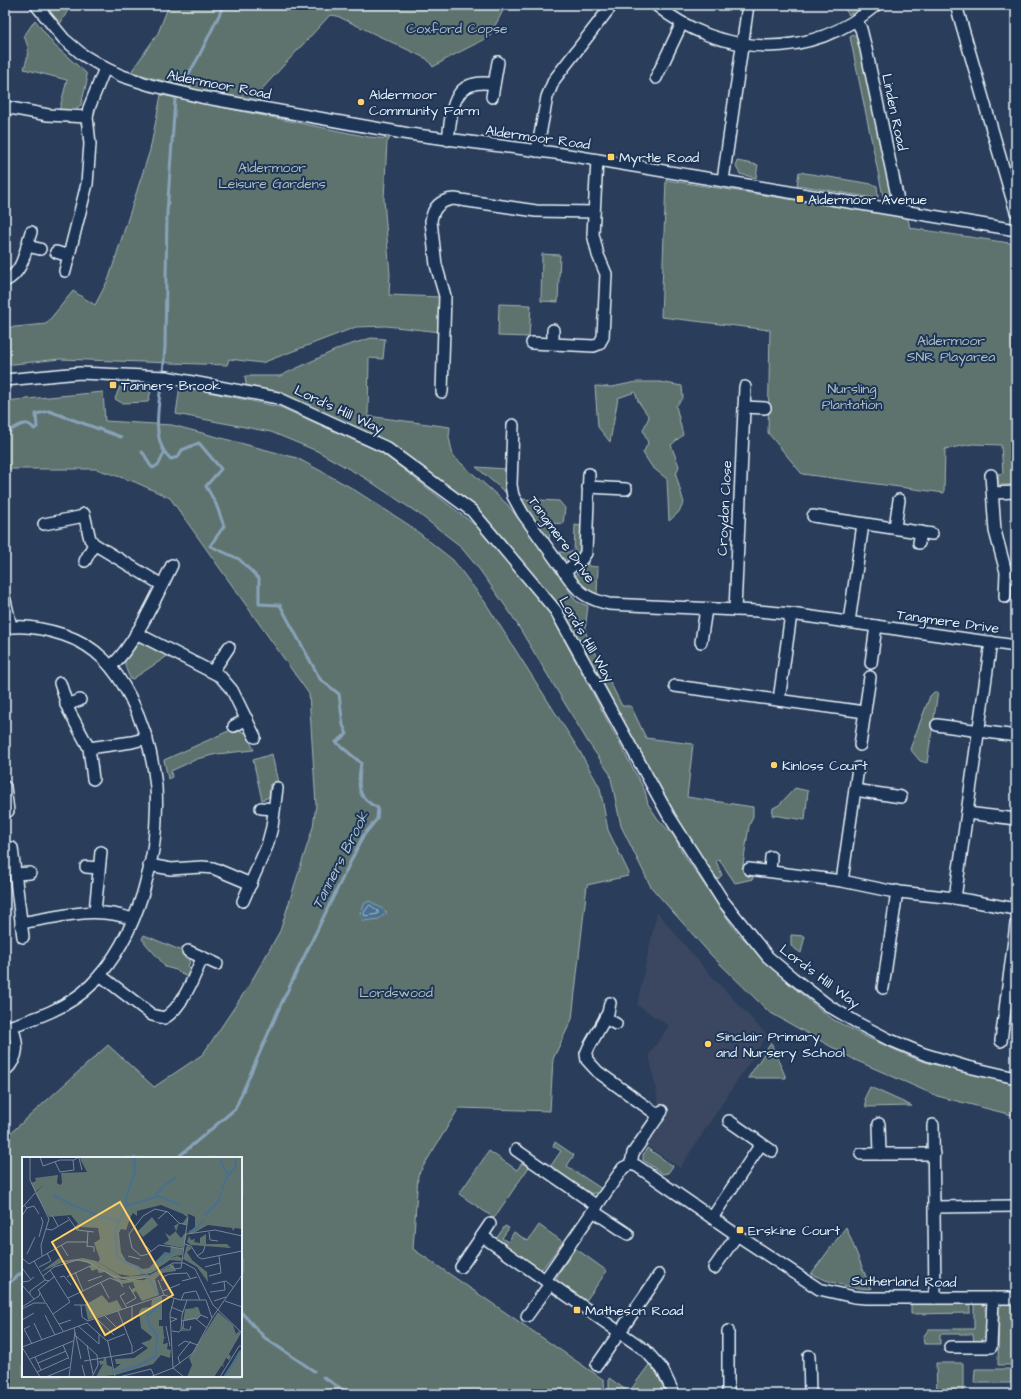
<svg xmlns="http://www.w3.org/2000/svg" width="1021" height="1399" font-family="'Architects Daughter',sans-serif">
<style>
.built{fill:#3a4760}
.green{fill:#5f736e;stroke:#a4b2b3;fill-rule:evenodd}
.water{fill:#486f90;stroke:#88a3ba}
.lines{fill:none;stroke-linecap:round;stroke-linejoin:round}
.shore{stroke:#a8bdce;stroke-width:1}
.stream{stroke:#88a3ba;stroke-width:3}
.minor-casing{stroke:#e8f1f8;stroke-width:14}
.minor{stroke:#1d3557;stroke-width:11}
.poi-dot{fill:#ffd166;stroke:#1d3557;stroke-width:1.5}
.labels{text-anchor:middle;stroke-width:4;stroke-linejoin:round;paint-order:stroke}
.park-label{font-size:14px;fill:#b1bfc1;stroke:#1d3557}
.street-label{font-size:14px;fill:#e8f1f8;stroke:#1d3557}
.poi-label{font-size:14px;fill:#e8f1f8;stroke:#1d3557;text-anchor:start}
.water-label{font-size:15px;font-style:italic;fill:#b0c4d4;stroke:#1d3557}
.inset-river{fill:none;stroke:#486f90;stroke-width:2}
.inset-road{fill:none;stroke:#76859a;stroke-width:1}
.view{fill:#ffd166;fill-opacity:0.15;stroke:#ffd166;stroke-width:2}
.inset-edge{fill:none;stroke:#e8f1f8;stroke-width:2}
</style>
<rect width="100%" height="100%" fill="#2a3d5b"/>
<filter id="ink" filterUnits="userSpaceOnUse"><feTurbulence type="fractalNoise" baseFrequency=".025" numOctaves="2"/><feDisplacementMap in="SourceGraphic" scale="8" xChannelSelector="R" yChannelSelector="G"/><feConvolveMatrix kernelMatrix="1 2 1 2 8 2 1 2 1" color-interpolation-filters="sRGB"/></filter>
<g filter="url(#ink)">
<path class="built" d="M657 912 706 970 767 1035 680 1168 646 1145 668 1112 659 1106 649 1054 669 1026 637 1005Z"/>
<g class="green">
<path d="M45 5H71L60 24Z"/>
<path d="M169 5H506L489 37 450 57 433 67 427 59 337 16 330 15 262 89 259 102 197 90 131 72 158 33Z"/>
<path d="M842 5H861V6L849 15Z"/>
<path d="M35 20 54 45 86 73 87 81 81 105 72 111H59L67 80 24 69C29 52 30 51 24 36Z"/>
<path d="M853 35 858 39 891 195 883 196 850 37Z"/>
<path d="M161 95 369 137 390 139 387 142 384 199 390 275 389 295 440 297 441 332 386 326 356 327 262 363 229 359 227 365 60 359 5 365V328L46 324 73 291 95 305 109 278 150 150Z"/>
<path d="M737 161 758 165 756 178 740 174 736 167Z"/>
<path d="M799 172 872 184 877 186 878 197 874 198 797 185Z"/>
<path d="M666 180 898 216 908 219 910 228 1016 244V485H998V474L1003 473 1001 445 973 444 945 449 944 493 802 474 768 433 770 330 661 317Z"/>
<path d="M542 254 560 255 558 302 541 301Z"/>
<path d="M499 304 531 305 529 337 498 336Z"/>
<path d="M371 338 385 339 383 359 369 358 368 416 450 427 449 437 453 456 507 504 546 554 576 601 588 606 585 631 622 706H631L646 738 693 744 687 797 753 807V816L749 826 743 865 749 867 747 876 753 877V879L735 883 719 859 716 861 722 875 718 879 701 860 561 609 476 509 394 446 330 415 277 393 246 385 245 376H280L342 347Z"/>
<path d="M636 382H660L682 386 683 398 676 406 683 435 671 445 679 466 676 475 684 503 678 513 669 521 667 479 652 467 643 453 648 443 643 430 649 417 638 401 635 392 618 398 610 442 598 427 595 386 612 387Z"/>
<path d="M129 383 153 384 148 402 122 403 115 399 120 386Z"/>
<path d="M180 386 280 407 380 452 407 472 480 529 550 613 645 791 648 804 658 819 674 836 684 855 736 931 788 983 816 1006 834 1020 866 1037 916 1059 932 1064 1016 1083V1116L937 1096 855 1060 769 1012 711 955 651 887 621 826 610 774 588 742 511 614 479 569 459 545 419 514 365 478 317 451 271 432 176 414Z"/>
<path d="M103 392 105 421 172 425 297 458 350 487 409 525 453 560 485 602 579 750 600 788 608 830 629 873 628 876 587 885 572 1019 553 1059 550 1111 459 1108 418 1175 413 1249 604 1380 605 1394H5V1138L108 1045 154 1087 203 1054 248 987 280 931 313 827 316 805 309 694 170 498 135 482 96 469H5V401ZM23 1158H241V1376H23Z"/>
<path d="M476 467 506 469V493Z"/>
<path d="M519 499 559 501 565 508 563 524 552 523 549 539 558 552H574L575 525 582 526 579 554 568 561 561 558Z"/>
<path d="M588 563V566L598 567 597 595 579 584 576 576 577 570Z"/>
<path d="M140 642 167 654 166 657 131 680C121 660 124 661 136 643Z"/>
<path d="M934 692H938L927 763 920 761 910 749 930 696Z"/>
<path d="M233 729 235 732 241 731 246 733 254 750 217 754 197 759 171 771 172 777 168 779 164 760Z"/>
<path d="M272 754 278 783 270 784 269 797 262 800 253 760Z"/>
<path d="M795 788 808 791 805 820 772 815 773 808 779 805Z"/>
<path d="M144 935 180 950H184L190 963 188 965 192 971 191 975 187 977 176 970 165 967C159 957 149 949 142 939Z"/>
<path d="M791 935 805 936 801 953 791 946Z"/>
<path d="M771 1043 786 1078H748Z"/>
<path d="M870 1087 912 1106 866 1107 865 1097Z"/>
<path d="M555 1142 574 1155 567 1166 602 1189 600 1192 590 1194 550 1167 561 1151 553 1146Z"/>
<path d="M647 1148 673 1166 668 1173 663 1174 643 1160V1155Z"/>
<path d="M489 1151 517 1170 522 1163 529 1167 494 1218 459 1194Z"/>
<path d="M539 1225 563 1242 542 1269 538 1268 496 1239 505 1226 509 1228 502 1238 508 1242 514 1232 528 1241Z"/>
<path d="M846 1227 871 1289C849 1288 831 1283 811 1274Z"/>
<path d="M575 1248 607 1271 585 1302 557 1282 556 1278Z"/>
<path d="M966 1303 970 1306V1313L911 1314V1304Z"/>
<path d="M1004 1303H1016V1365H998L999 1308Z"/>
<path d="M974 1304H981L988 1309C988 1323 991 1339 974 1343L973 1334H940V1344H924L923 1337 929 1329H974Z"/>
<path d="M651 1362 659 1374 668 1394H609V1378L629 1392Z"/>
<path d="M936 1363H963V1394H937Z"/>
<path d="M975 1369H1016V1383H974Z"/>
</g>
<path class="water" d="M370 901 387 912 379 919 364 921 360 913 365 903Z"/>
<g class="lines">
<path class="shore" d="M370 905 378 911V914L365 916 364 913Z"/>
<g class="stream">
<path d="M183 84 198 58 224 5"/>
<path d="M163 374 165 347 167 213 175 100"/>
<path d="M162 379C159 403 150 442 171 459L178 457 182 450 199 443 221 469 206 486 216 504 224 526 210 546 239 559 259 579V604L280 605 320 679 339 694 343 725 347 734 336 742 361 763C358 785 355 797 378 808L377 819 363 836 282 1002 235 1109 177 1158"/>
<path d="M5 434C14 429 26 417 34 429L37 427 36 414 49 411 121 437"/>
<path d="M142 452C148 457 147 464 153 468L159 464 164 453"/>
<path d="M5 1286 23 1272"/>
<path d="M241 1312 265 1338 314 1371"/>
<path d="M323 1377 350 1394"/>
</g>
<defs>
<g id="minor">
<path d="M36 5 64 39 83 55 105 68 122 76 150 85 201 97 409 134 562 154 1016 230"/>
<path d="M656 5C721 58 811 61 876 5"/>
<path d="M956 5 1016 212"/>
<path d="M856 20 861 29 866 49 900 210"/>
<path d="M656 78 682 23"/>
<path d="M492 97 498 62"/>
<path d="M5 107 48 115 87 117"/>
<path d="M448 140C452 109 452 77 494 84"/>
<path d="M537 151 547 97 554 80 612 5"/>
<path d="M723 180 748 5"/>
<path d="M27 246 40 249"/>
<path d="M56 252 69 256"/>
<path d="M65 271 87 184 90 144 87 117 89 108 105 68"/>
<path d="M5 281C24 272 25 250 31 232"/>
<path d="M532 343 594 346 599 344 603 337 606 274 598 255 593 234 597 160"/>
<path d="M553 344V330"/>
<path d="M5 380 80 373 166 377 278 398 385 447 472 511 556 611 669 816 723 901 768 957 793 978 829 1006 861 1025 888 1039 924 1054 964 1066 1016 1078"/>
<path d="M442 392 445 296 436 265 431 221C433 207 441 200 454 199L536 211 594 212"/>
<path d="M744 407 765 408"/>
<path d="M513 425 511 485 513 496 523 514 571 581C581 595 592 600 609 604L758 611 791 614 1016 646"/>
<path d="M991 475 995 531 1006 572 1005 597"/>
<path d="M588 487 626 489"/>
<path d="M993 493 1016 492"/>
<path d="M84 514 90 539 94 544 162 585"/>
<path d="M813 516 932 534"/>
<path d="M44 524 84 516"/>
<path d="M895 527 899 500"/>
<path d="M919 543 921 532"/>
<path d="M85 561 94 544"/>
<path d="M564 572 582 559 586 553 589 474"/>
<path d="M5 600 11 627"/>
<path d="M735 610 745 387"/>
<path d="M849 622 863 524"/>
<path d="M5 628C25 624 46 629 64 635 97 646 115 668 130 697 144 725 153 755 156 787 160 854 139 936 91 985 68 1008 35 1019 5 1028"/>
<path d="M136 633 220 676 232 690 255 737"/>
<path d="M701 642 706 609"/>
<path d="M871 663 876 626"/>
<path d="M111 666C134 647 158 593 172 565"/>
<path d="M213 671 229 647"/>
<path d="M60 683 69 711 89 748 93 779"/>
<path d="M675 686 865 712"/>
<path d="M779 700 791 614"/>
<path d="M66 705 80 700"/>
<path d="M937 725 1016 736"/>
<path d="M234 726 247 719"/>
<path d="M860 745 870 677"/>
<path d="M89 748 132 742 147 738"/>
<path d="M5 787 8 811"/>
<path d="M855 790 901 797"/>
<path d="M261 808 274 809"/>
<path d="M967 813 1016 819"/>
<path d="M12 848 23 937"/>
<path d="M149 865 171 869 202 867 213 868 251 884"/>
<path d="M86 867 99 868"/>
<path d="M749 869 842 881 890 891 955 898 1016 909"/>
<path d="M770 871 771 857"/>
<path d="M15 874 30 873"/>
<path d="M842 881 858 768"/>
<path d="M955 898 991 642"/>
<path d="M243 901 267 846 272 827 277 788"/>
<path d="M95 911 101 852"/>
<path d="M21 923C58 917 95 905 132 919"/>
<path d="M188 951 217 964"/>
<path d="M100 975 152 1015 164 1018C182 1009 195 975 202 958"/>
<path d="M883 988 897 891"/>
<path d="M610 1003 608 1013 589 1047 586 1054 587 1060 598 1072 659 1116"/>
<path d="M605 1018 616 1024"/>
<path d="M1001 1041 1016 924"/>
<path d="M5 1071C20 1057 18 1043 12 1026"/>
<path d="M729 1121 772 1151"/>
<path d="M879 1124 880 1154"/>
<path d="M933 1125 935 1298"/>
<path d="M516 1150 597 1206"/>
<path d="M861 1154H934"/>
<path d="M631 1164 637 1166 737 1235 819 1289 854 1297 866 1298H1016"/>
<path d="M631 1164 633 1153 662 1111"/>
<path d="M934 1207 1016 1206"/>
<path d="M593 1211 628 1234"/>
<path d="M712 1218 761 1144"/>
<path d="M482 1236 645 1350 662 1369 674 1394"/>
<path d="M461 1267 490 1224"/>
<path d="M714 1268 737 1235"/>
<path d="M545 1280 623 1168 631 1164"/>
<path d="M527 1316 550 1284"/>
<path d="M728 1331V1394"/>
<path d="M950 1347H991L993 1298"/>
<path d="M809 1356 810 1394"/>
<path d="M597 1365 659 1275"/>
</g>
</defs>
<use href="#minor" class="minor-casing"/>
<use href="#minor" class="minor"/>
</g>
</g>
<g class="poi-dot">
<circle cx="361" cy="102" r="4"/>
<rect x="607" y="153" width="8" height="8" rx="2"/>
<rect x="796" y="195" width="8" height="8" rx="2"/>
<rect x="109" y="381" width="8" height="8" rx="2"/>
<circle cx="774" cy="765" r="4"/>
<circle cx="708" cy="1044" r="4"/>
<rect x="736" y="1226" width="8" height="8" rx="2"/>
<rect x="573" y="1306" width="8" height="8" rx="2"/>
</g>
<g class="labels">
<g class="park-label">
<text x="457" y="33">Coxford Copse</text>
<text x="272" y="172">Aldermoor<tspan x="272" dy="16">Leisure Gardens</tspan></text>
<text x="951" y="345">Aldermoor<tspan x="951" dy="16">SNR Playarea</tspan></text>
<text x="852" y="393">Nursling<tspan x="852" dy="16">Plantation</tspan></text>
<text x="396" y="997">Lordswood</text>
</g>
<g class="street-label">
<text transform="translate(219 84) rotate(11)" y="5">Aldermoor Road</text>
<text transform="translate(895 112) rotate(78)" y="5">Linden Road</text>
<text transform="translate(538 137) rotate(8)" y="5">Aldermoor Road</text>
<text transform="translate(339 409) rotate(25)" y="5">Lord's Hill Way</text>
<text transform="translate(724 508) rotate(-87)" y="5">Croydon Close</text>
<text transform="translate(562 539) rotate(54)" y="5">Tangmere Drive</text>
<text transform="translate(948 621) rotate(8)" y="5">Tangmere Drive</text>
<text transform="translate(587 639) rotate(60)" y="5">Lord's Hill Way</text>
<text transform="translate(820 976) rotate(37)" y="5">Lord's Hill Way</text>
<text transform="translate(904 1281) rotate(1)" y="5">Sutherland Road</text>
</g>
<g class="poi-label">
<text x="369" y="99">Aldermoor<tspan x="369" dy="16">Community Farm</tspan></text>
<text x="619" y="162">Myrtle Road</text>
<text x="808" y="204">Aldermoor Avenue</text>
<text x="121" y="390">Tanners Brook</text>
<text x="782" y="770">Kinloss Court</text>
<text x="716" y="1041">Sinclair Primary<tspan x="716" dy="16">and Nursery School</tspan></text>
<text x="748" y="1235">Erskine Court</text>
<text x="585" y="1315">Matheson Road</text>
</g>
<g class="water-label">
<text transform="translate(340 860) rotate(-63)" y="5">Tanners Brook</text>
</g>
</g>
<g transform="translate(22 1157)">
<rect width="220" height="220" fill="#2a3d5b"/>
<path d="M61 0H220V72L213 71 211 74 210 71 186 68 170 77 166 76 173 70V60L169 58 166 57 165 67H160L165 60 161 57 139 48 115 54V59L111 56 109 59 104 73 99 72 97 76 99 95 104 104 121 112 127 111 143 95 148 96 149 89 161 92 160 98 153 99 149 101 155 99 160 101 159 104 148 103 129 116 109 119 96 117 76 105 78 102 72 86 78 82 76 71 58 70 56 73 52 70 56 67 49 58 27 60 13 36 23 27 13 35 9 26 14 24 13 21 36 18 35 26 38 28 40 26 39 16 65 15 58 2ZM130 60 136 68 121 80 116 74ZM157 66 154 75 159 81 164 75 165 77 161 91 141 87 147 83 143 76 148 79 154 74 152 69ZM184 77V87H205L209 91 169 88 165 85 167 79 169 83 173 82 172 85 178 86V81ZM165 88 170 91 165 95 170 103 185 115 186 125 175 110 161 102ZM37 101 40 104 61 101 74 104 100 120 124 118V120L109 123 91 119 77 110 57 103 39 106 19 115ZM70 107 100 123H121L113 131 111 125 100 127 83 115 77 116 75 112 70 114 67 109ZM151 107 154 114 140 116 133 122 137 138 120 144 114 134 111 136 109 133 120 124ZM80 138 87 146 95 143 100 152 66 163 63 148ZM140 139V163H137V169H141L142 180 145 181H142L141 187 146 186 145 192 149 193 148 201 139 198 131 207 93 218 92 212 99 207H94L93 202 112 201 126 191 119 186 128 183 130 180 119 171 117 155 120 151 129 150 130 143ZM171 150H176L179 158 175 162 162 164V171L166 172H160L163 152 174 151ZM196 155 211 168 214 177 217 174 219 176 207 197 209 200 207 203 204 201 201 207 202 211 200 208 192 220H165L170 208 167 201ZM220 192V220H202L217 194ZM82 201H84L85 208 90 210 92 218 74 220 81 207 78 208V205L76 208 77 204H79L77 203 81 204Z" fill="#5f736e"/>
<path class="inset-river" d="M111 0 113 16 104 40 105 47 93 74 95 98 102 105 116 110 119 116H124L136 138M113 0V14M198 3 206 18M143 28 155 20M200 33 204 21 214 10 213 0M32 36 33 39 52 49M133 39 142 29M53 49 77 59M104 49 137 39 158 48M183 58 197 44 199 35M78 59 96 64M167 75 174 72 182 62M126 114 133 113 136 104 141 103 142 97 148 98 152 92M93 215 115 209 134 199 135 177 129 171 125 159 135 151 136 142M202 220 220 193"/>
<path class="inset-road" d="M8 0V23L27 62 19 88 20 99M18 0 21 9 38 3H52L57 0M57 1 60 13M33 5 38 15 52 13 51 3M0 51 13 36M5 51 12 49 17 57M30 58 36 69M0 59 5 51 2 48M46 60 55 73 72 75M136 62 145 54M24 72 30 73 47 63M187 75 188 83 196 84M165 77 193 73 220 79M39 79 53 71M17 80 21 65 19 60M120 85 129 94M163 87 169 89 176 100 180 102 220 94M39 88 46 99M65 89 72 90V95M65 90 66 74M162 92 137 88 126 97 119 99 110 91 107 77 121 59 133 52 146 55 157 66 165 68M5 97 13 80M106 99 118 102M175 99 181 95 183 89M0 101 7 107 45 85H65M12 104 23 123 27 124M148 108 153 112 159 111 166 60M17 110 29 104 25 96M183 110 198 106M1 112 9 123M173 112 191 148 220 176M28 113 48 145 31 157M53 115 61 134M21 119 32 110 55 103 66 105 91 119 109 123 126 120 151 106H162L173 112M187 119 199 116 197 99M38 120 42 119 49 128M45 120 68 109M136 123 142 138M66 124 80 119M140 124V120L148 117 165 116 168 121M160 124 175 120M0 125 7 124 12 120M79 126 87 141M190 127 204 124 211 130M0 128 12 142M16 132 23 145M16 133 33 119M141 134 158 127M188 135 203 133 202 124M103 136 98 139 105 151M8 137V134L23 123M46 141 88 121 98 125 101 130M159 143 162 136 174 134 178 143M192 144 204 140M203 144 220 150M24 146 41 174M104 147 114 141 107 129M52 148H64L66 144M59 148 60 160 66 164M0 150 17 139 18 136M149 150 161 155M0 152 12 146H24M96 154 110 189V196M23 158 33 178M83 159 94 170M148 160 155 162 148 165M75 162 92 178M175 162 179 158 186 161M0 163 12 156M66 164 142 138 158 143H184L190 161M110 164V149M160 164 173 161 185 171M12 166 20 183M65 166 86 185 93 220M37 167 49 163M8 169 2 172 10 187M56 169 77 187V177M144 169 148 189M52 171 59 202M159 173H168L169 169M150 174 157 175 159 173 160 158 165 143M54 179 75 198 76 208 70 220M85 184 103 177M41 188 47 202M65 188 71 217M156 189 163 184 176 188M0 190 65 166M0 190 18 220M13 200 19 213M8 202 51 184M62 204 111 196 121 190M16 206 44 194M158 207 156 200 169 184M60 208 63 220M151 211 148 157 152 142M151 211 162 220M15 215 46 201M24 220 48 210M47 220 53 175M97 220 129 212 132 219M128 220 151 211 171 196 190 161 220 118M198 220 217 189H220"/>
<path class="view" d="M98 45 151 138 83 178 30 85Z"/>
<rect width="220" height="220" class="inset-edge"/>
</g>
<rect width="1021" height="1399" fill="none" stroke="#1d3557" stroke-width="20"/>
<rect x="10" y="10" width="1001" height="1379" fill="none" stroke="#e8f1f8" stroke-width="1.5" filter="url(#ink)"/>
</svg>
